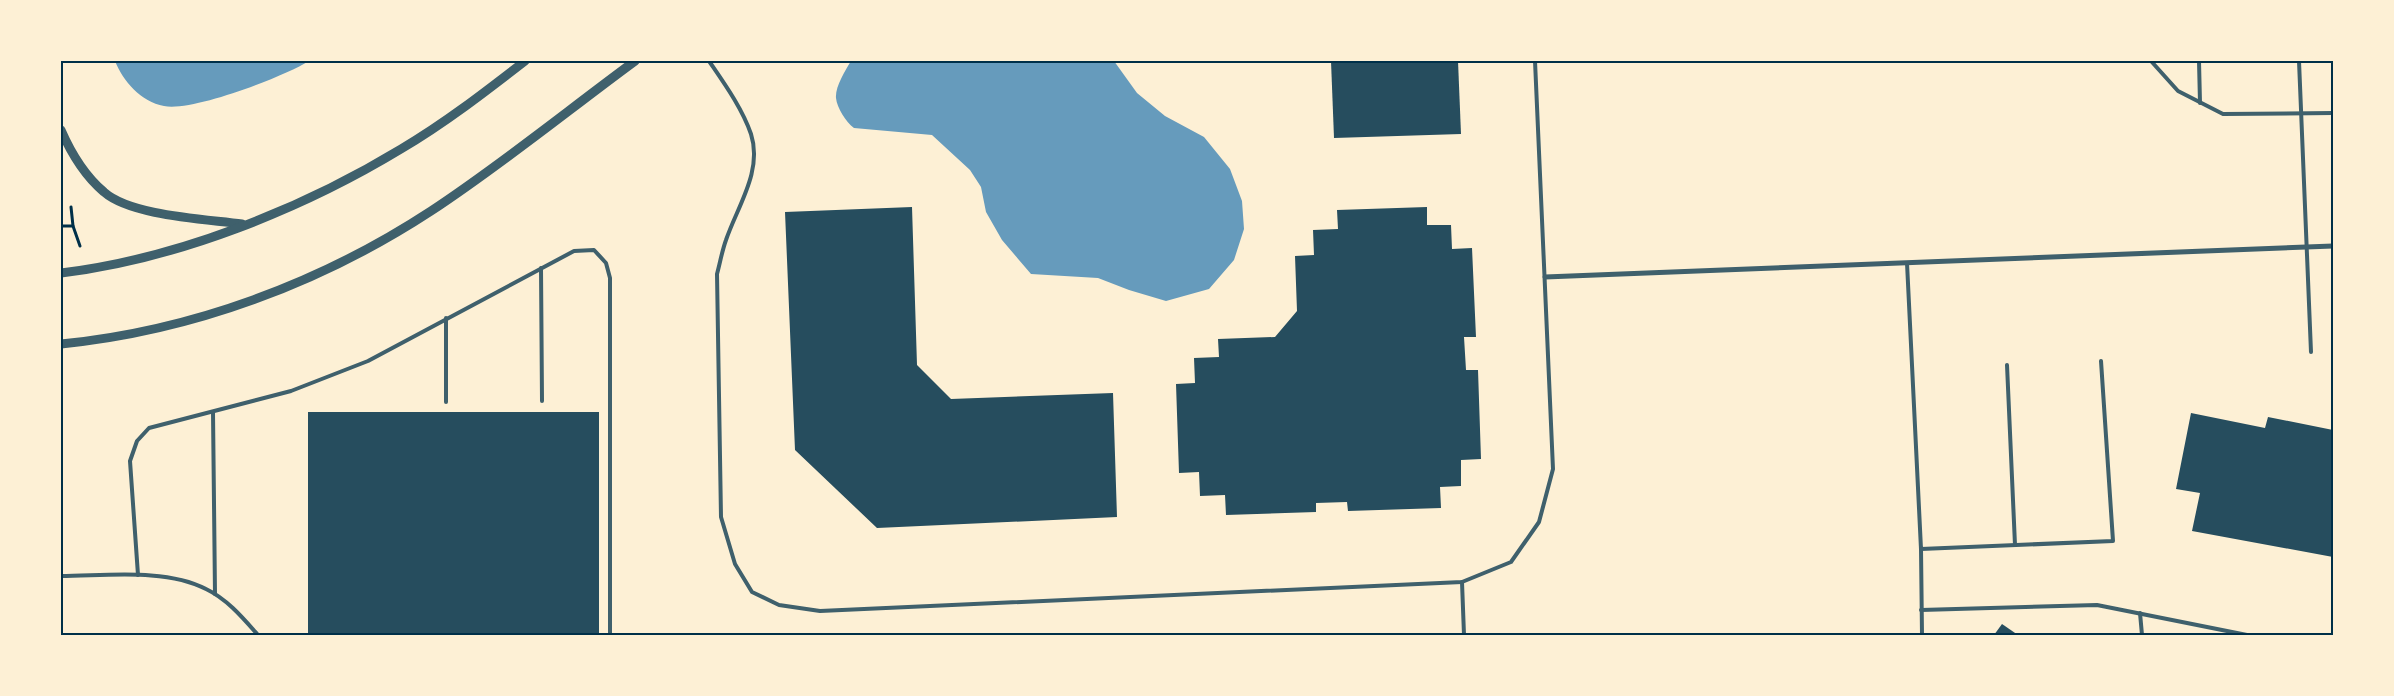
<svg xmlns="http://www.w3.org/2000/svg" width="2394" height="696" font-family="Manrope,sans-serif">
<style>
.water{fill:#669bbc}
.building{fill:#264d5e}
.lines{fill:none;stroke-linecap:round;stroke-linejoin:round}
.path{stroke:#003049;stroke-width:3}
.service{stroke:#3f606c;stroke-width:4}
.minor{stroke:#3f606c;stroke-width:5}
.tertiary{stroke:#3f606c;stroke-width:9}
.neatline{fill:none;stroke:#003049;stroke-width:2}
</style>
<rect width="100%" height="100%" fill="#fdf0d5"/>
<g class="water">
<path d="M115 61H309C283 77 192 112 164 106 141 102 123 81 115 61Z"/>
<path d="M851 61H1114L1137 93 1165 116 1204 137 1230 169 1242 201 1244 229 1234 260 1209 289 1166 301 1129 290 1098 278 1031 274 1002 240 986 212 981 187 970 170 932 135 854 128C846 122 837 108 836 98 835 87 845 71 851 61Z"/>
</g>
<g class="building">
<path d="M1331 61H1458L1461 134 1334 138Z"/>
<path d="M912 207 917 365 951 399 1113 393 1117 517 877 528 795 450 785 212Z"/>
<path d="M1427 207V225H1451L1452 249 1472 248 1476 337H1464L1466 370H1478L1481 459 1461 460V486L1440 487 1441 508 1348 511 1347 502 1316 503V512L1226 515 1225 495 1200 496 1199 472 1179 473 1176 384 1195 383 1194 358 1219 357 1218 339 1275 337 1297 311 1295 256 1314 255 1313 230 1338 229 1337 210Z"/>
<rect x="308" y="412" width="291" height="223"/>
<path d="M2191 413 2265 428 2268 417 2333 430V557L2192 531 2200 493 2176 489Z"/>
<path d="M2002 624 2018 635H1994Z"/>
</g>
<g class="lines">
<g class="path">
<path d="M71 207 73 226 80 246"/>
<path d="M61 226H73"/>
</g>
<g class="service">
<path d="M709 61C724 83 742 108 751 134 763 171 737 207 726 240 722 251 720 263 717 274L721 517 735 564 752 592 779 605 820 611 1462 582 1511 562 1539 522 1553 469 1535 61"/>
<path d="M2151 61 2178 91 2223 114 2333 113"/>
<path d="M2199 61 2200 103"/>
<path d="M2299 61 2311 352"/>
<path d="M1907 263 1921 549 2113 541 2101 361"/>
<path d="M541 268 542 401"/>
<path d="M2007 365 2015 545"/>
<path d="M446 402V318"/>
<path d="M213 412 215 594"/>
<path d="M1921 549 1922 635"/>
<path d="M138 575 130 461 137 441 149 428 291 391 368 361 574 251 594 250 606 263 610 278V635"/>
<path d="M61 576C105 576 166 568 206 589 227 599 243 618 258 635"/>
<path d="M1462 582 1464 635"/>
<path d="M1921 610 2097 605 2247 635"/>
<path d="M2140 613 2142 635"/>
</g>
<path class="minor" d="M1545 277 2333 246"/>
<g class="tertiary">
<path d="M61 130C71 153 85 176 104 192 131 216 206 219 242 224"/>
<path d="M61 273C177 259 302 209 401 149 445 123 485 92 525 61"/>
<path d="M61 344C192 331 321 283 431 211 501 165 567 111 635 61"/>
</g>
</g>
<rect width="2394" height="696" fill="none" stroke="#fdf0d5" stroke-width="125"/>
<rect x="62" y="62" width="2270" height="572" class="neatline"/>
</svg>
